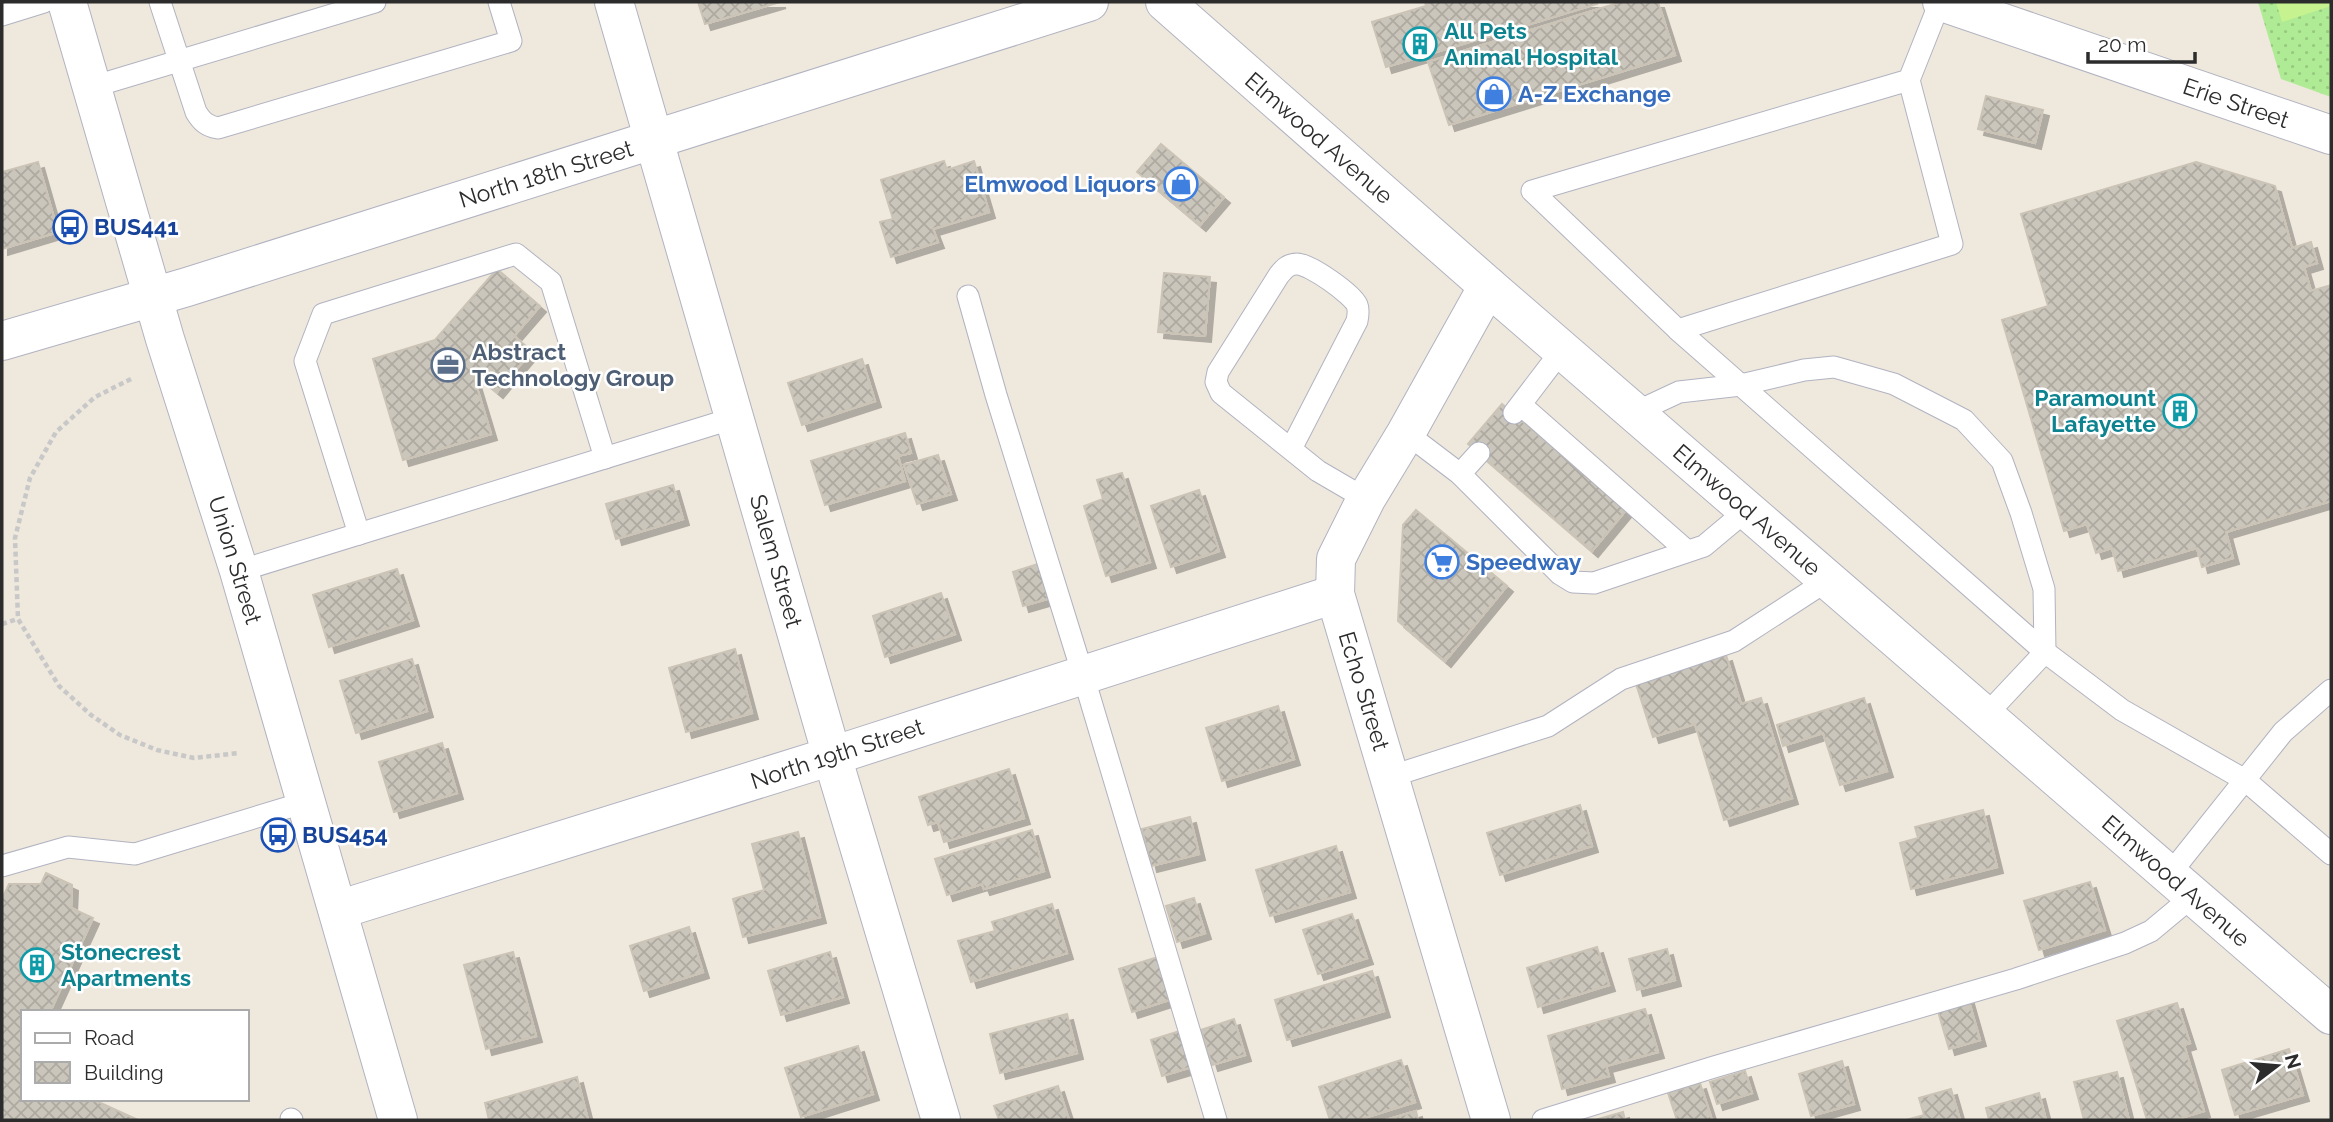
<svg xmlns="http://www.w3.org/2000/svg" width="2333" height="1122" font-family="Raleway,sans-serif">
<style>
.park{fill:url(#park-dots)}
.pitch{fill:#c6f38f}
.building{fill:url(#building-cross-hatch);stroke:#cbc4b6;stroke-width:2;filter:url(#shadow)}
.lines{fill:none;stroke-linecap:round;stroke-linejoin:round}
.service-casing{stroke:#b1b3c1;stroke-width:23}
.minor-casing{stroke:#b1b3c1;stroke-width:40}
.secondary-casing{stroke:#b1b3c1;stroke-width:40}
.path{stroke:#c8c8c8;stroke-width:4.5;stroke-dasharray:5 3.5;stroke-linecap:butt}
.service{stroke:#fff;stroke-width:21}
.minor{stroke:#fff;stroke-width:38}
.secondary{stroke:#fff;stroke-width:38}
.labels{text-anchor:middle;stroke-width:5;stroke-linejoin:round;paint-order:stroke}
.culture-label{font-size:23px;font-weight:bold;fill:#0d838f;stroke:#fff;text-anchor:start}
.shop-label{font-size:23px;font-weight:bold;fill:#366cbe;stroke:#fff;text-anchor:start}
.street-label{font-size:23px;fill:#2c2c2c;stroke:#fff}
.transit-label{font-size:23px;font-weight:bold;fill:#164399;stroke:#fff;text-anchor:start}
.service-label{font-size:23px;font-weight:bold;fill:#4e5e75;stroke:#fff;text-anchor:start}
</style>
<defs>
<pattern id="park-dots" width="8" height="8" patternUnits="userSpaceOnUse" patternTransform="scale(1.75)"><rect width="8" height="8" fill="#afeb94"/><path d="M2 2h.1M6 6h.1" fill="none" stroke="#97ca80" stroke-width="1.8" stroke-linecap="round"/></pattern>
<pattern id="building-cross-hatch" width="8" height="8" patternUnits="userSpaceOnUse" patternTransform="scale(1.75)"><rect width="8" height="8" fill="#cac6bb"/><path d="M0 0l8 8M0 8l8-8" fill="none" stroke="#aeaaa1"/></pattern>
<filter id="shadow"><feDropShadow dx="6" dy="6" stdDeviation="0" flood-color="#0004"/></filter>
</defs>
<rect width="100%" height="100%" fill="#efe8dd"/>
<path class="park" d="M2258 2H2331V97L2281 79Z"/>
<path class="pitch" d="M2276 2H2331V6L2282 22Z"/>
<g class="building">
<path d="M698 2H780L705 24Z"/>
<path d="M1425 2H1596L1597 4 1386 67 1372 22 1426 6Z"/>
<path d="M1621 2H1658L1675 55 1449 125 1428 62Z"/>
<path d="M1986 96 2043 110 2035 143 1978 129Z"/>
<path d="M1161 144 1224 197 1200 225 1137 172Z"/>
<path d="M944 161 947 170 974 161 989 212 933 229 938 242 891 257 880 222 893 219 881 180Z"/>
<path d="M38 162 58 232 2 249V172Z"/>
<path d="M2196 162 2275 186 2292 248 2311 242 2317 263 2304 267 2311 291 2331 285V501L2226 532 2233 558 2202 567 2197 548 2118 571 2112 548 2096 553 2087 524 2064 531 2002 320 2048 306 2021 214Z"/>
<path d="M497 269 540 306 514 336 532 351 497 392 472 371 491 434 403 460 373 359 435 340Z"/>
<path d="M1164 273 1210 277 1205 336 1158 332Z"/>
<path d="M862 359 875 401 802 425 788 383Z"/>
<path d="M1502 404 1626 510 1592 551 1468 444Z"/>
<path d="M905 433 911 453 898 456 905 481 825 505 811 461Z"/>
<path d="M938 455 951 494 917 504 904 465Z"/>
<path d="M1122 473 1150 562 1106 576 1084 506 1103 499 1097 480Z"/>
<path d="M673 485 683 519 616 539 606 504Z"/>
<path d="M1199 490 1219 551 1171 567 1151 506Z"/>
<path d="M1416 510 1507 586 1445 661 1398 621 1403 525Z"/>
<path d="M1044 562 1054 597 1023 606 1013 572Z"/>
<path d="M397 569 413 620 329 647 313 595Z"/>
<path d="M941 593 955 634 885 657 873 616Z"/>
<path d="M735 649 752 713 686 732 669 668Z"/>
<path d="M1726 655 1741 704 1761 698 1792 798 1724 820 1695 724 1653 737 1636 684Z"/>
<path d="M412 659 427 711 356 733 340 681Z"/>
<path d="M1864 698 1887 771 1840 785 1823 733 1783 746 1777 725Z"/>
<path d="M1278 706 1294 759 1222 781 1206 728Z"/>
<path d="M442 743 457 793 394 812 379 762Z"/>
<path d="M1009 769 1024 818 944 842 938 822 928 825 919 797Z"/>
<path d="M1580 805 1592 846 1500 875 1487 833Z"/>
<path d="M1983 810 1997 867 1911 889 1900 843 1918 838 1915 827Z"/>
<path d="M1190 817 1199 854 1151 866 1142 829Z"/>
<path d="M1032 830 1044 871 984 889 982 884 947 895 935 859Z"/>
<path d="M798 832 820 917 743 937 733 899 764 890 752 844Z"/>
<path d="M1336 846 1350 892 1270 916 1256 870Z"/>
<path d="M46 873 72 885 71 908 93 918 50 1012H23V1099H92L138 1120H2V899L9 884H41Z"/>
<path d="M2090 882 2105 930 2039 950 2024 901Z"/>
<path d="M1194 898 1205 933 1177 942 1166 906Z"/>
<path d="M1052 904 1067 953 971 982 958 941 995 931 992 922Z"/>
<path d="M1352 914 1367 958 1318 974 1303 930Z"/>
<path d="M689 927 703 972 644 991 630 946Z"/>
<path d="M1597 947 1609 985 1538 1007 1527 968Z"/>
<path d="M1667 949 1675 980 1637 990 1629 959Z"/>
<path d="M513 952 536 1036 486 1049 464 965Z"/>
<path d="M830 952 843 997 781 1015 768 971Z"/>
<path d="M1158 957 1172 999 1132 1012 1119 969Z"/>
<path d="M1372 971 1384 1011 1287 1040 1275 1000Z"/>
<path d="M1968 998 1980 1040 1949 1049 1937 1008Z"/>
<path d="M2177 1003 2190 1043 2184 1045 2204 1111 2174 1120H2147L2117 1021Z"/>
<path d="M1645 1009 1658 1052 1606 1066 1609 1076 1562 1089 1548 1036Z"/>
<path d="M1067 1014 1077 1053 1000 1073 990 1034Z"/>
<path d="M1234 1019 1245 1055 1212 1065 1201 1030Z"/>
<path d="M1183 1030 1195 1066 1162 1076 1151 1040Z"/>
<path d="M858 1046 873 1094 801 1117 785 1068Z"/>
<path d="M2289 1049 2303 1095 2235 1115 2222 1070Z"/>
<path d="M1401 1060 1415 1102 1358 1120H1330L1319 1087Z"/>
<path d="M1842 1061 1854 1104 1811 1116 1799 1074Z"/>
<path d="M1745 1071 1752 1093 1717 1104 1710 1082Z"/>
<path d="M2117 1072 2129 1120H2084L2074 1082Z"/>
<path d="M577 1077 588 1120H489L485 1103Z"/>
<path d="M1700 1083 1712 1120H1677L1668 1093Z"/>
<path d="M1058 1086 1069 1120H999L994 1106Z"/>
<path d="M1951 1089 1960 1120H1906L1924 1115 1919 1098Z"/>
<path d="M2039 1093 2046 1120H1989L1986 1108Z"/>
<path d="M1416 1111 1418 1120H1386Z"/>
<path d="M1623 1112 1625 1120H1595Z"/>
</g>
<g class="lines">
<defs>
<g id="service">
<path d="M160 2 196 112C202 122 207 126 218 128L511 41 499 2"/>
<path d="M2 15 44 2"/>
<path d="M1909 80 1532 191 1678 330 1952 244 1909 80 1940 2"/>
<path d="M92 87 375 2"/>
<path d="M968 296 996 395 1083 675 1216 1120"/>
<path d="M1678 330 2045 652"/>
<path d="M1521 405 1687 551"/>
<path d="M1514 413 1562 350"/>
<path d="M1634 413 1679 392 1741 385 1804 370 1834 367 1894 384 1964 420 2002 461 2021 513 2044 589 2045 652"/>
<path d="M1406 433 1460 474 1560 574 1573 582 1594 583 1704 546 1747 510"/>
<path d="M1291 449 1357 321C1358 316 1359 310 1357 305 1352 294 1310 264 1297 264 1288 264 1284 269 1279 275L1218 372 1216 382 1221 393 1318 471 1366 499"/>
<path d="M1460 474 1479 453"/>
<path d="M359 534 305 361 323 314 516 254 551 282 605 458"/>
<path d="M239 571 734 418"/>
<path d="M1985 716 2045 652 2122 710 2245 780 2331 854"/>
<path d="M1389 777 1548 726 1621 679 1734 641 1828 580"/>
<path d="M2 866 68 847 135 854 306 802"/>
<path d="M2169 875 2283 732 2331 690"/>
<path d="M291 1119 292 1120"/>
<path d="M1543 1120 1714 1067 2016 979 2125 943 2151 931 2193 896"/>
</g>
<g id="minor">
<path d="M1942 2 2331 135"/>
<path d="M1488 286 1406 433 1366 499 1336 559 1335 594 1491 1120"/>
<path d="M338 910 832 756 1335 594"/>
</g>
<g id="secondary">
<path d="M67 2 165 339 239 571 398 1120"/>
<path d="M614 2 832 756 941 1120"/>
<path d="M1165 2 1488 286 2331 1015"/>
<path d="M2 341 187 287 1089 2"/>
</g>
</defs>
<use href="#service" class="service-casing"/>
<use href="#minor" class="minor-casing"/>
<use href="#secondary" class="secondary-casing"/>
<g class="path">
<path d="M131 379 95 397 56 432 30 478 15 538 18 619 59 686 91 715 120 735 157 750 194 758 239 753"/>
<path d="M2 624 18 619"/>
</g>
<use href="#service" class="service"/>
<use href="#minor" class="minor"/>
<use href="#secondary" class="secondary"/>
</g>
<defs>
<symbol id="building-ring" viewBox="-11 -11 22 22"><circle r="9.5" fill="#fff" stroke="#0f9aa8" stroke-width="1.5"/><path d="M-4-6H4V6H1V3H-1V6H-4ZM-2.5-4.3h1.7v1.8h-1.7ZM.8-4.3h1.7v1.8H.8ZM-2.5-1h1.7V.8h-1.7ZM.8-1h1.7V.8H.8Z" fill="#0f9aa8"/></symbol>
<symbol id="shop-ring" viewBox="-11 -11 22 22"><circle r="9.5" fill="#fff" stroke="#3f7fe0" stroke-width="1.5"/><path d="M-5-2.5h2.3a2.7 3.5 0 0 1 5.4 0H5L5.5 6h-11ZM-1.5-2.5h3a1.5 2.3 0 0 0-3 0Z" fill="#3f7fe0"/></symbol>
<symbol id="bus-ring" viewBox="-11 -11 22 22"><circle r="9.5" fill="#fff" stroke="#1a4fb4" stroke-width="1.5"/><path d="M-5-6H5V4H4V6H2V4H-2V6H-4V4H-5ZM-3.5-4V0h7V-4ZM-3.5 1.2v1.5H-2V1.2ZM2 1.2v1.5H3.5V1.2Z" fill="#1a4fb4"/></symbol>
<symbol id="office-ring" viewBox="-11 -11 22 22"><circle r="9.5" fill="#fff" stroke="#5c6f8a" stroke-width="1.5"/><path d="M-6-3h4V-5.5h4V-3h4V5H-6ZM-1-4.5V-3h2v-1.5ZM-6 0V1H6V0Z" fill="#5c6f8a"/></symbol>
<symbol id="supermarket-ring" viewBox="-11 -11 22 22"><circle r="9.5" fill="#fff" stroke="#3f7fe0" stroke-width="1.5"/><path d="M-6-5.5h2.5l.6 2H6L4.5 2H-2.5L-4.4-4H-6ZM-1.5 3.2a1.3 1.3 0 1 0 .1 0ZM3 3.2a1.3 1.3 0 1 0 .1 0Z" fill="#3f7fe0"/></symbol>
</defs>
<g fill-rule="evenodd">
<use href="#building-ring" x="1401" y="25" width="38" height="38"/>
<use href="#shop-ring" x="1475" y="75" width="38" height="38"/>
<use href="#shop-ring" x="1162" y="165" width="38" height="38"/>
<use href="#bus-ring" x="51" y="208" width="38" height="38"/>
<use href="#office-ring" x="429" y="346" width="38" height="38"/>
<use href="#building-ring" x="2161" y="392" width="38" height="38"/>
<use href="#supermarket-ring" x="1423" y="543" width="38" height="38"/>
<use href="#bus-ring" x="259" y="816" width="38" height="38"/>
<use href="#building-ring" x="18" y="946" width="38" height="38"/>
</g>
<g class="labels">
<g class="culture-label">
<text x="1444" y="39">All Pets<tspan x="1444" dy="26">Animal Hospital</tspan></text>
<text x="2156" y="406" text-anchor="end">Paramount<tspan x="2156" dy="26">Lafayette</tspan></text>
<text x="61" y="960">Stonecrest<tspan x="61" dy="26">Apartments</tspan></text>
</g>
<g class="shop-label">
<text x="1518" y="102">A-Z Exchange</text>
<text x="1156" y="192" text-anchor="end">Elmwood Liquors</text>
<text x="1466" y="570">Speedway</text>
</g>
<g class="street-label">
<text transform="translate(2236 103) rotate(19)" y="8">Erie Street</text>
<text transform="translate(1319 138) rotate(41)" y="8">Elmwood Avenue</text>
<text transform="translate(546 174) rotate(-17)" y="8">North 18th Street</text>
<text transform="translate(1747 510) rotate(41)" y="8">Elmwood Avenue</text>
<text transform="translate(235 560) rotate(73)" y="8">Union Street</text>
<text transform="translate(776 561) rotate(74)" y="8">Salem Street</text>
<text transform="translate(1364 691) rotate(73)" y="8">Echo Street</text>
<text transform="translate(837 754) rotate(-18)" y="8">North 19th Street</text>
<text transform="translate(2176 881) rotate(41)" y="8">Elmwood Avenue</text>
</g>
<g class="transit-label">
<text x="94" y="235">BUS441</text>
<text x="302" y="843">BUS454</text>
</g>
<g class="service-label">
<text x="472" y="360">Abstract<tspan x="472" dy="26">Technology Group</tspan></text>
</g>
</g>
<rect width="2333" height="1122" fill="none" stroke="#2c2c2c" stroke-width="7"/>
<rect x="21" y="1010" width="228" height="91" fill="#ffffff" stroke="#ababab" stroke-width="2"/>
<rect x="35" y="1033" width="35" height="10" fill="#ffffff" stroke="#ababab" stroke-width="2"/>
<text x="84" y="1045" font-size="21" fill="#2c2c2c">Road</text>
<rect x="35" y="1062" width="35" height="21" fill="url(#building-cross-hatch)" stroke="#ababab" stroke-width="2"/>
<text x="84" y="1080" font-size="21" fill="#2c2c2c">Building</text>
<g transform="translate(2277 1066) rotate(74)" stroke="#ffffff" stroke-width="5" paint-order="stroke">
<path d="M0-5L12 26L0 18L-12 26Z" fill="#2c2c2c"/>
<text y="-10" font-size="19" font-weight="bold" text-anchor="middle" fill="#2c2c2c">N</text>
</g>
<path d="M2088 52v10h107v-10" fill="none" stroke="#2c2c2c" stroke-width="3.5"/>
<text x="2098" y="52" font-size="21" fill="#2c2c2c" stroke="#ffffff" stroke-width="5" paint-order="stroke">20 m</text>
</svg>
